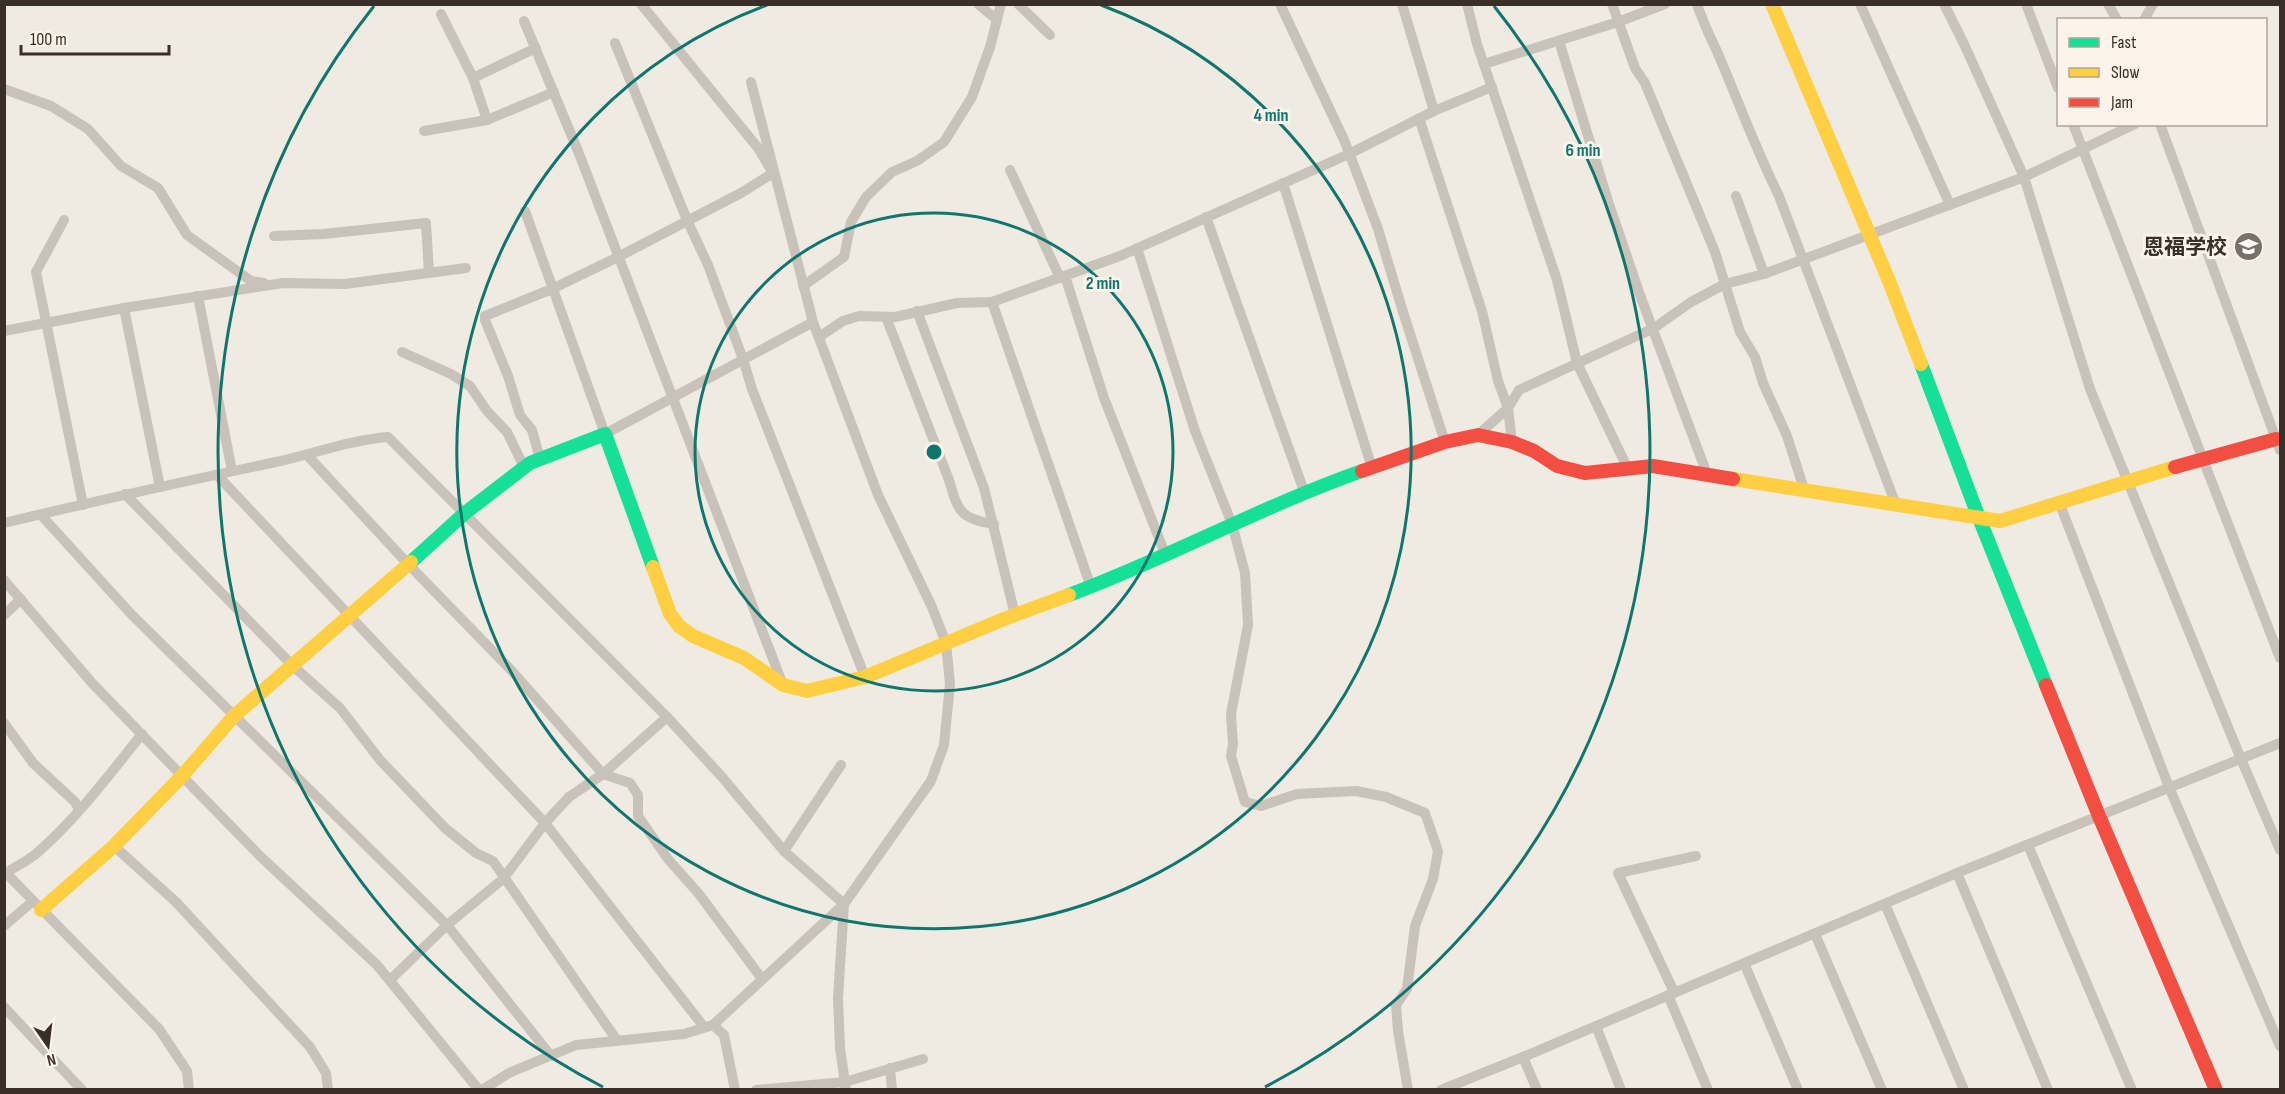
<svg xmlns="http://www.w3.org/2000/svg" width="2285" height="1094" font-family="'Sofia Sans Condensed','Noto Sans SC',sans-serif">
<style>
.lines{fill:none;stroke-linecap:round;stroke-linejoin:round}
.street{stroke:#c9c2bb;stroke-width:10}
.fast{stroke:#16e098;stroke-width:14}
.slow{stroke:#ffcf43;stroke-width:14}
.jam{stroke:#f24e42;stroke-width:14}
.ring{fill:none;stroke:#0f766e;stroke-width:3}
.labels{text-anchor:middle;stroke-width:6;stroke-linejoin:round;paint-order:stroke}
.poi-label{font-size:21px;font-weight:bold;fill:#3a2f28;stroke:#fcf4ea;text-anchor:end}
.centre{fill:#0f766e;stroke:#fcf4ea;stroke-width:3}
.ring-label{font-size:18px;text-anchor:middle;font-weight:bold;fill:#0f766e;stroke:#fcf4ea;stroke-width:6;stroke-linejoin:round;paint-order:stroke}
</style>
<rect width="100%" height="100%" fill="#efeae2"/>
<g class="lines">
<g class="street">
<path d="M978 4 997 20"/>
<path d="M1018 4 1050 35"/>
<path d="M1280 4 1345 142 1378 229 1403 312 1445 442"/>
<path d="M1402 4 1434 111"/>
<path d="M1467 4 1477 44 1557 280 1577 363 1627 467"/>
<path d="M1612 4 1635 68 1645 83 1715 252 1740 332 1755 357 1763 383 1787 436 1804 489"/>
<path d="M1697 4C1703 23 1711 38 1719 56 1739 103 1756 150 1779 196L1896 505"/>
<path d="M1860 4 1950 205"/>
<path d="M1944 4 1964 44 2024 177 2090 389 2241 759 2280 850"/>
<path d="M2026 4 2058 88"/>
<path d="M2108 4 2117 20"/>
<path d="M441 14 473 78 487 120"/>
<path d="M2144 20 2153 4"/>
<path d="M524 21 578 151 783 685"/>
<path d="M1559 41 1608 201 1640 295 1707 474"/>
<path d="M615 43 687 220 708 265 743 359 752 389 865 677"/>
<path d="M1484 64 1618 22 1665 4"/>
<path d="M473 78 536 48"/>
<path d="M751 82 813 322 878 495 932 607 946 643 950 684 944 745 931 781 844 904 838 998 840 1048 846 1090"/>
<path d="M4 89 51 106 88 129 121 166 158 188 187 235 251 281 264 283"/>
<path d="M1419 118 1482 311 1498 381 1508 408 1478 435"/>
<path d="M2073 124 2280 658"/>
<path d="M2160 124 2280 450"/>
<path d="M424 131 487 120 554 92"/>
<path d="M1010 170 1060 278"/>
<path d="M1283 183 1372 468"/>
<path d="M1736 196 1764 274"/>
<path d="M525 211 605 434 813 322"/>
<path d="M1206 217 1305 494"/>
<path d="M64 220 36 272 83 505"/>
<path d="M274 236 324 234 426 223 429 273"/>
<path d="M1137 248 1195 431 1232 524 1245 573 1248 625 1231 714 1233 744 1231 756 1245 802 1261 806 1297 794 1356 791 1386 797 1425 813 1438 851 1433 879 1415 926 1407 989 1396 1005 1398 1031 1408 1090"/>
<path d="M1065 276 1104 398 1166 556"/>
<path d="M803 286 844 257 851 222 866 197 892 172 917 161 944 142 972 97 990 47 1001 4"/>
<path d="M198 296 232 471"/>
<path d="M992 302 1091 587"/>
<path d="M124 308 160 487"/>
<path d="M917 311 984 488 1015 615"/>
<path d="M886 317 949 480C958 511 960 519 994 524"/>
<path d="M4 331 124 308 283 283 345 284 466 268"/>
<path d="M819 337 843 321 859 316 895 317 957 303 992 302 1120 256 1349 154 1434 111 1492 87"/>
<path d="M402 352 451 374 470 386 487 411 507 432 524 467"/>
<path d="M1512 442 1508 408 1519 390 1654 328 1691 302 1725 284 1764 274 2024 177 2135 124"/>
<path d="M307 455 408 564 511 670 603 774 630 783 638 795V816L668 859 699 894 762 979"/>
<path d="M540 459 532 430 520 415 508 376 485 320V316L552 289 618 257 741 193 773 173 758 148 641 4"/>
<path d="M217 475 545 823 704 1027"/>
<path d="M125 494 293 666 340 708 380 760 445 828 476 853 493 861 616 1039"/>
<path d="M2059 502 2169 787 2280 1046"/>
<path d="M41 515 132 615 447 925 551 1056"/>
<path d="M4 523C95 501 186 481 276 462 313 454 350 440 388 437L667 717 722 777 784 851 844 904 713 1025 684 1034 576 1045 509 1073 482 1090"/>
<path d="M4 580 92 683 182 776 261 857 377 965 479 1090"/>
<path d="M4 615 21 599"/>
<path d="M4 723 33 763 75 802 79 810"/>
<path d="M2028 845 2132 1090"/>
<path d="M114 846 176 902 310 1047 326 1073 328 1090"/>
<path d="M784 851 841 765"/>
<path d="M4 871 159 1029 187 1071 189 1090"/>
<path d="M6 873C16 866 28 861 37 853 77 818 109 775 142 734"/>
<path d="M1957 873 2048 1090"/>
<path d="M1885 904 1964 1090"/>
<path d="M4 926 33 901"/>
<path d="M1815 934 1882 1090"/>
<path d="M1744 963 1798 1090"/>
<path d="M390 980 447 925 503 879 545 823 569 797 603 774 667 717"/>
<path d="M1674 992 1618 873 1696 856"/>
<path d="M1668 995 1708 1090"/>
<path d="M4 1007 82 1090"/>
<path d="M713 1025 724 1035 735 1090"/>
<path d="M1596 1026 1621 1090"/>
<path d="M1523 1057 1537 1090"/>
<path d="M890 1068 892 1090"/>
<path d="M756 1090 845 1082 923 1059"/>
<path d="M1441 1090 1523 1057 1957 873 2280 743"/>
</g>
<g class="fast">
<path d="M1921 364 1979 518 2046 685"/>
<path d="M411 562 465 513 530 463 605 434 653 567"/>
<path d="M1069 595C1169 558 1262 506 1362 471"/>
</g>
<g class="slow">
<path d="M1772 4 1889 281 1921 364"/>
<path d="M1733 479 2000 521 2175 467"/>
<path d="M653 567 670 614 679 626 693 636 744 658 783 685 807 691 865 677 1004 619 1069 595"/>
<path d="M41 910 114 846 182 776 234 716 411 562"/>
</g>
<g class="jam">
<path d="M2175 467 2276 439"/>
<path d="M1362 471 1445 442 1478 435 1512 442 1534 451 1557 466 1585 473 1653 466 1733 479"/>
<path d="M2046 685 2099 816 2216 1090"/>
</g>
</g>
<g class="ring">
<circle cx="934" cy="452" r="239"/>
<path d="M1101 5A477 477 0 1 1 767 5"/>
<path d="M603 1087A716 716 0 0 1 374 6M1494 6A716 716 0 0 1 1265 1087"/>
</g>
<defs>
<symbol id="school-disc" viewBox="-11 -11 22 22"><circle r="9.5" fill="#797069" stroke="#fcf4ea"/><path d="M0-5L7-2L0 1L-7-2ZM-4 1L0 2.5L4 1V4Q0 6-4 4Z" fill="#fff"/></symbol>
</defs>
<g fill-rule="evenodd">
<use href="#school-disc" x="2232" y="230" width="33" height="33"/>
</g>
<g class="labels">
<g class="poi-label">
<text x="2227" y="254">恩福学校</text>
</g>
</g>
<circle cx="934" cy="452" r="9" class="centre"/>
<g class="ring-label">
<text x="1271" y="121">4 min</text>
<text x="1583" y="156">6 min</text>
<text x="1103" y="289">2 min</text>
</g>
<rect width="2285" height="1094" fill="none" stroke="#3a2f28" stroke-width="12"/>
<rect x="2057" y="18" width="210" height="108" fill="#fcf4ea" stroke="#aea59c" stroke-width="1.5"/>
<rect x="2069" y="38" width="30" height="9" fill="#16e098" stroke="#aea59c" stroke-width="1.5"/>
<text x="2111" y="48" font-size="18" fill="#3a2f28">Fast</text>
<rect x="2069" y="68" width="30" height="9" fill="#ffcf43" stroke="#aea59c" stroke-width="1.5"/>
<text x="2111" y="78" font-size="18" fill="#3a2f28">Slow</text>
<rect x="2069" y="98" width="30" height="9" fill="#f24e42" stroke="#aea59c" stroke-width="1.5"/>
<text x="2111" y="108" font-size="18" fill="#3a2f28">Jam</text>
<g transform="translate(48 1046) rotate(166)" stroke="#fcf4ea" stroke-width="4.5" paint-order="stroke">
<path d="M0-4.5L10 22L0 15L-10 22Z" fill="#3a2f28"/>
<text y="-9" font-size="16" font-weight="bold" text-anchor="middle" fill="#3a2f28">N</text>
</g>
<path d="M21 45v9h148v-9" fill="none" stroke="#3a2f28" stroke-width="3"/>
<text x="30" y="45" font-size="18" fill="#3a2f28" stroke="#fcf4ea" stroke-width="4.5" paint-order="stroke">100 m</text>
</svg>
